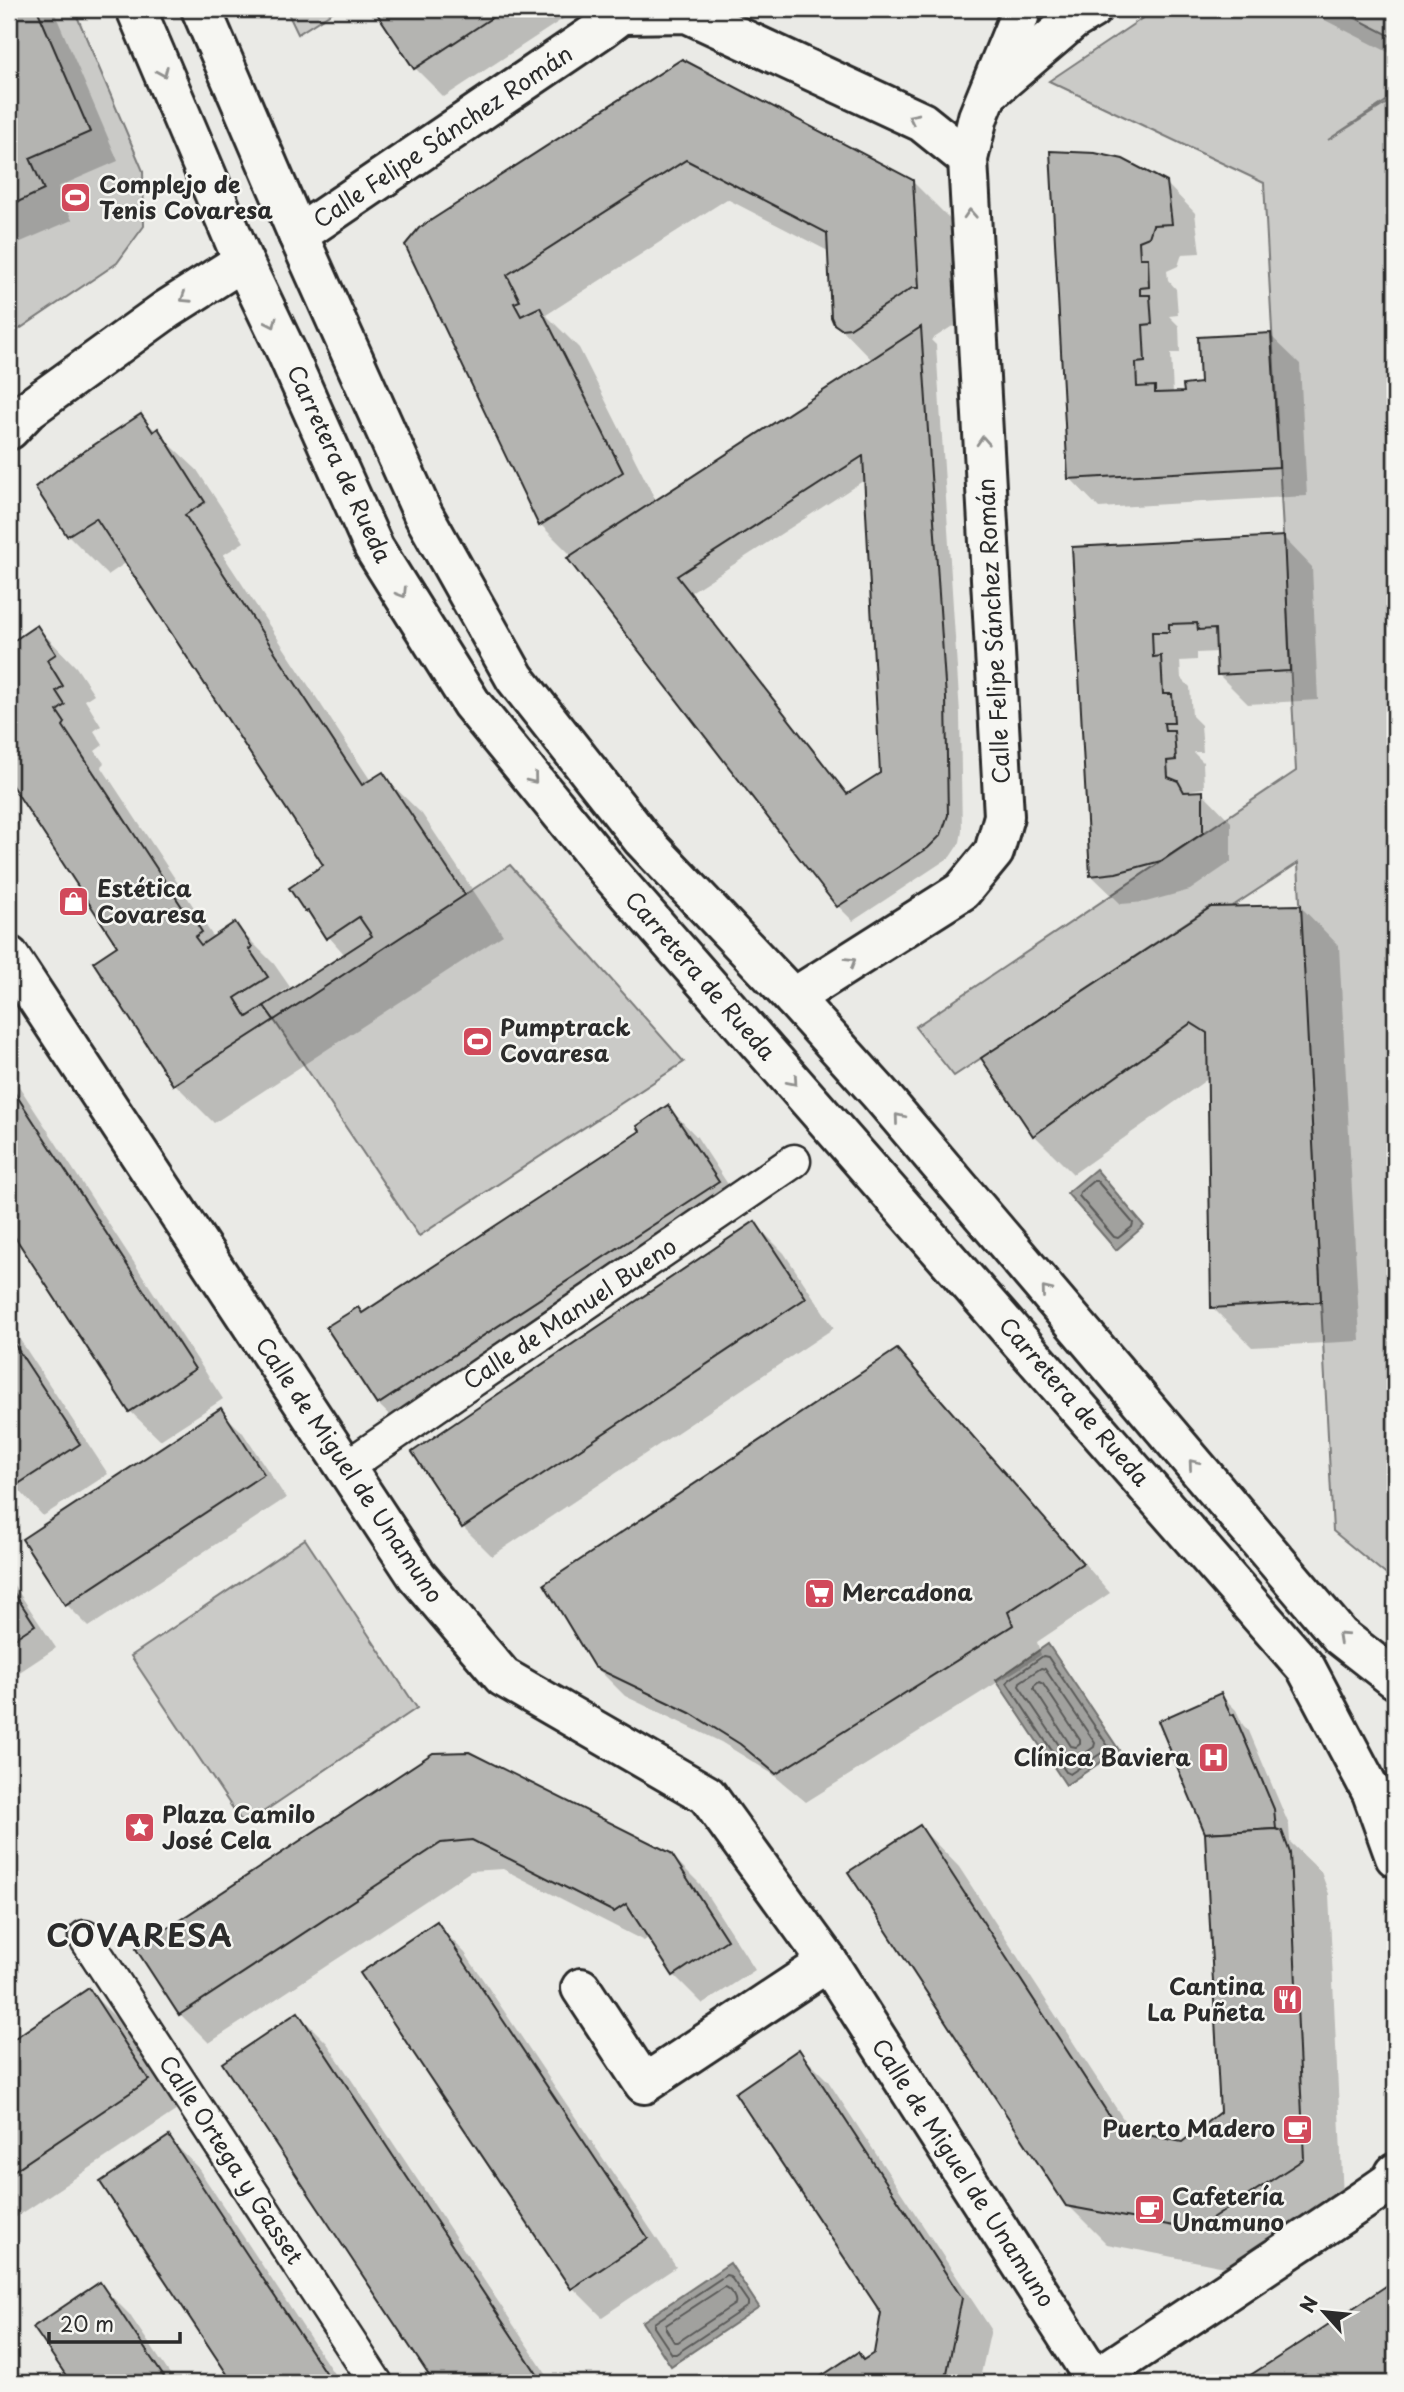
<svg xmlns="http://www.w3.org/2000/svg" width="1404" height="2392" font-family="'Playpen Sans',sans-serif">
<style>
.green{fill:#cacac7;stroke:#7a7a79;stroke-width:2}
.water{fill:#a1a19e;stroke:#727270;stroke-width:2}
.shadow{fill:#0003;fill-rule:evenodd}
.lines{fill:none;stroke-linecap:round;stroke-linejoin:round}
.shore{stroke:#5a5a59;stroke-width:2}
.building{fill:#b4b4b1;stroke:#2b2b2b;stroke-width:2;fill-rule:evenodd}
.pedestrian-casing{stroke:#2b2b2b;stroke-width:37}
.minor-casing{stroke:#2b2b2b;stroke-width:44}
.tertiary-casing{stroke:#2b2b2b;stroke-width:44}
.primary-casing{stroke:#2b2b2b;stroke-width:44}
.pedestrian{stroke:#f6f6f2;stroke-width:32}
.minor{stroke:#f6f6f2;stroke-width:38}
.tertiary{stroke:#f6f6f2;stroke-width:38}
.primary{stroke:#f6f6f2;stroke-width:38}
.oneway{stroke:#90908e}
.labels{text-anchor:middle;stroke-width:5;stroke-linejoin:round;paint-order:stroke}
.street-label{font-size:23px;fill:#2b2b2b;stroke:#f6f6f2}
.poi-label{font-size:23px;font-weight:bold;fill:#2b2b2b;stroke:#f6f6f2;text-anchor:start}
.district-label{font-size:30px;font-weight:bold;letter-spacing:2px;fill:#2b2b2b;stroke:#f6f6f2}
</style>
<rect width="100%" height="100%" fill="#eaeae6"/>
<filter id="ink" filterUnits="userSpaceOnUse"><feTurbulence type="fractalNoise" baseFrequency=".0143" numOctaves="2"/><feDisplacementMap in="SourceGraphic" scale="14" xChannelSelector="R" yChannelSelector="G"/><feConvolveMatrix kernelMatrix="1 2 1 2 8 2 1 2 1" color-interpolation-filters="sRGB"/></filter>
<g filter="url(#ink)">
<g class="green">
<path d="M9 9H74L143 171 144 226 117 263 9 336Z"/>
<path d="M286 9H337L298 34Z"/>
<path d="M1156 9H1338L1395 38V95L1328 140 1395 98V1582L1333 1531 1298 863 1216 917 1210 907 954 1076 915 1027 1296 771 1264 183 1049 81Z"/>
<path d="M510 865 684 1062 419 1236 274 1020Z"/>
<path d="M305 1539 417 1708 244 1825 131 1656Z"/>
</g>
<g class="water">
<path d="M1096 1169 1144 1226 1116 1250 1067 1193Z"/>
<path d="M1048 1644 1119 1750 1066 1785 996 1680Z"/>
<path d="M730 2263 759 2307 671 2366 642 2322Z"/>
</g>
<g class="shadow">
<path d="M9 9H53L118 161 58 187 72 220 9 247Z"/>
<path d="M376 9H578L444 97 415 68Z"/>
<path d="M1303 9H1395V50L1390 53Z"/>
<path d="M682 61 912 181 952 221 958 326 951 327 931 340 936 345 960 714 962 831 960 842 950 857 853 921 838 906 572 556 541 525 407 245ZM727 199 830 252 836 323 873 361 656 501 579 348 546 315ZM866 479 881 774 849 795 691 592Z"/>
<path d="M1052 153 1166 183 1195 213 1200 253 1182 254 1178 266 1167 271 1168 280 1176 289 1178 315 1169 316 1179 326 1180 353H1171L1173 394 1186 393 1202 385 1270 335 1300 364 1307 496 1099 508 1070 478Z"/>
<path d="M141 417 197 470 244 542 223 555 371 781 382 775 422 814 503 935 214 1123 175 1084 119 947 9 778V646L37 627 76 667 94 694 85 700 101 726 94 731 103 745 95 751 104 763 101 766 214 938 235 925 274 964 290 987 282 992 284 995 345 955 306 911 325 866 127 562 108 575 68 535 37 487Z"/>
<path d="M1283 537 1312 567 1318 700 1248 704 1218 674 1217 652 1197 653V660L1180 661 1181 678 1190 687 1192 716 1201 725 1203 752H1193L1203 762 1204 788 1191 790V793L1202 792 1231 822V862L1190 890 1146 902 1121 904 1091 875 1074 549Z"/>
<path d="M1300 906 1339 946 1360 1341 1252 1347 1212 1307 1209 1078 1073 1174 1034 1135Z"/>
<path d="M9 1071 223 1399 160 1440 130 1411 9 1225Z"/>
<path d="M668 1107 697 1137 746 1212 408 1433 378 1404 363 1314 643 1132Z"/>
<path d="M755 1224 784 1253 834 1328 492 1556 463 1527 414 1452Z"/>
<path d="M9 1323 108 1474 43 1516 9 1479Z"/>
<path d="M897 1351 926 1381 1110 1593 1037 1642 1041 1655 806 1802 771 1773 721 1742 625 1696 595 1666Z"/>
<path d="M220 1410 243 1433 286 1498 89 1627 66 1604Z"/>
<path d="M9 1578 56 1648 9 1679Z"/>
<path d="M1221 1695 1236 1710 1243 1725 1249 1731 1289 1825 1290 1842 1321 1872 1329 1894 1343 2198 1235 2269 1107 2244 1068 2205 920 1827 959 1867 1133 2134 1183 2144 1222 2113Z"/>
<path d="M468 1753 670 1854 700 1884 755 1970 703 2004 674 1975 649 1937 644 1941 503 1869 471 1871 209 2043 180 2014Z"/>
<path d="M436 1923 465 1953 676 2267 602 2317 573 2288 363 1973Z"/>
<path d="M89 1991 118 2020 177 2110 9 2222V2044Z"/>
<path d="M298 2014 327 2043 552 2383H436L225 2064Z"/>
<path d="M799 2052 828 2081 991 2329 979 2383H814L858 2354 864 2361 875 2354 883 2313Z"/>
<path d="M169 2138 198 2168 340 2383H235L102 2183Z"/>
<path d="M1395 2282V2383H1241Z"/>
<path d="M100 2285 129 2314 176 2383H73L36 2328Z"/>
</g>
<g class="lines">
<g class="shore">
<path d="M1093 1181H1097L1133 1223 1132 1227 1118 1238 1114 1237 1079 1196 1080 1192Z"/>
<path d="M1043 1656 1048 1657 1108 1746 1106 1750 1070 1774 1066 1772 1007 1683 1009 1680Z"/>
<path d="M1041 1668 1045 1669 1095 1743 1094 1747 1073 1762 1069 1760 1019 1686 1020 1682Z"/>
<path d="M1039 1682 1043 1684 1080 1740V1744L1076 1747 1071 1746 1034 1689V1686Z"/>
<path d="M726 2275 730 2276 748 2302V2306L676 2354H672L654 2327V2323Z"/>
<path d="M724 2287C729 2288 737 2298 735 2304L678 2342H674L666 2329V2325Z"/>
</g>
</g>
<g class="building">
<path d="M9 9H37L90 132 30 158 44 190 9 206Z"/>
<path d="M374 9H505L414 69Z"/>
<path d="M1338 9H1359L1350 15Z"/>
<path d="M682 59 913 180 919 288H912L850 328 841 329 834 324 831 317 827 233 686 160 507 275 520 301 514 303 521 316 540 307 623 472 539 526 405 245 419 228Z"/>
<path d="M1050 151 1095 153 1123 159 1167 182 1172 224 1153 225 1149 237 1139 241 1140 258H1148L1149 287 1140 288V295H1150L1152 324 1143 325 1145 362 1136 363 1137 387 1155 386V393L1184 392 1183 385 1200 383 1198 337 1271 333 1279 467 1068 479Z"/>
<path d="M921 327 946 698 948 815 941 835 928 848 837 907 567 558ZM863 456 880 773 847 794 677 576Z"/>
<path d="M141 414 153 432 158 428 205 502 185 515 362 785 383 772 465 895 274 1020 264 1006 372 936 359 917 326 939 308 911 305 912 289 888 323 865 96 518 67 536 35 487 65 464Z"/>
<path d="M1284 536 1290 671 1217 675 1215 629 1198 630 1197 623 1169 624V632H1152L1153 657 1161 656 1163 694H1172L1174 723H1164L1165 731H1174L1176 760 1167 761 1168 777 1178 781 1184 792 1203 791V833L1161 861 1116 873 1090 876 1072 547Z"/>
<path d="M37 625 56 654 47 660 63 686 56 691 65 705 57 711 65 723 63 726 186 913 188 910 202 932 195 937 201 945 235 922 252 947 249 949 268 977 235 998 247 1017 264 1006 274 1020 173 1085 93 962 117 946 9 781V644Z"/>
<path d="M1301 905 1321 1302 1211 1308 1207 1033 1191 1023 1033 1136 981 1058 1211 907Z"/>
<path d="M9 1084 195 1369 129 1412 9 1228Z"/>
<path d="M668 1105 719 1182 377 1405 326 1327 358 1307 362 1313 640 1131 637 1126Z"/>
<path d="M755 1221 806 1298 462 1528 412 1452Z"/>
<path d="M9 1336 80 1444 12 1488 9 1482Z"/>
<path d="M897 1349 1083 1563 1008 1612 1013 1625 776 1774 740 1744 690 1713 594 1667 544 1584Z"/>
<path d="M221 1408 264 1474 65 1605 22 1539Z"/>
<path d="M9 1585 35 1625 9 1642Z"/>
<path d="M1221 1693 1231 1715 1234 1714 1274 1809 1276 1829 1205 1833 1158 1721Z"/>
<path d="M469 1752 671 1853 727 1940 673 1976 626 1904 614 1912 472 1840 441 1843 179 2015 136 1949 433 1753Z"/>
<path d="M920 1825 1118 2129 1182 2142 1220 2112 1205 1833 1276 1829 1282 1831 1290 1853 1304 2159 1195 2230 1066 2206 848 1872Z"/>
<path d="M437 1921 648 2238 571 2289 360 1973Z"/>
<path d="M89 1988 149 2080 9 2174V2042Z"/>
<path d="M298 2012 543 2383H434L357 2267 222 2063Z"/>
<path d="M799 2049 962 2298 945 2383H811L858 2352 863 2360 874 2353 881 2313 735 2093Z"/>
<path d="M169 2136 250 2259 332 2383H233L100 2182Z"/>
<path d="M1395 2280V2383H1238L1302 2342Z"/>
<path d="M100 2282 168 2383H71L40 2337 33 2327Z"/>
</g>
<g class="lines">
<defs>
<g id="pedestrian">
<path d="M345 1468 794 1161"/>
<path d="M85 1937 376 2383"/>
</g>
<g id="minor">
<path d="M622 14 687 13 922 122 968 159"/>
<path d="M993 89 1072 21 1092 9"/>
<path d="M298 235 603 28 628 9"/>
<path d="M9 430 29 409 166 310 243 261"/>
<path d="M9 956 417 1576 503 1677 707 1795 828 1962 1097 2383"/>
<path d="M793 998 962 891 994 852 1004 816 968 159 978 117 1019 17"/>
<path d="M581 1988 644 2084 828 1962"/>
</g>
<path id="tertiary" d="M1089 2383 1362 2201 1391 2181 1395 2173"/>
<g id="primary">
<path d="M136 9 243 261 286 351 374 548 471 703 609 872 1306 1668 1372 1793 1395 1857"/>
<path d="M201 9 298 235 423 514 515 678 642 839 793 998 879 1093 1340 1636 1395 1679"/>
</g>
</defs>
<use href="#pedestrian" class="pedestrian-casing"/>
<use href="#minor" class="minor-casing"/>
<use href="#tertiary" class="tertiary-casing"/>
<use href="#primary" class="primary-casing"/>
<use href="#pedestrian" class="pedestrian"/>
<use href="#minor" class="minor"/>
<use href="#tertiary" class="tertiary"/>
<use href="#primary" class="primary"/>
</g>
<defs><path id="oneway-chevron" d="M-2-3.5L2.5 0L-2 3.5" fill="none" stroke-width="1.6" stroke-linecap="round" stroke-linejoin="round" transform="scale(1.75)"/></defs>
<g class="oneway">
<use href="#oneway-chevron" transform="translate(163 72) rotate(67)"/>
<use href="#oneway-chevron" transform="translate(913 118) rotate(-154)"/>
<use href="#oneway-chevron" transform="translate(970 214) rotate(-93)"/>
<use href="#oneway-chevron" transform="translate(185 298) rotate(147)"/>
<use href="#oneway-chevron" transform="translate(272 323) rotate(65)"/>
<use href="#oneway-chevron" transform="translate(983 441) rotate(-93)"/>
<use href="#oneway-chevron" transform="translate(402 593) rotate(58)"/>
<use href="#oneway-chevron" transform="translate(533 779) rotate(51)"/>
<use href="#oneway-chevron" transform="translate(851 962) rotate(-32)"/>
<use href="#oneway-chevron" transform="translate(793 1081) rotate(49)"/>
<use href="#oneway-chevron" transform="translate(899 1118) rotate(-130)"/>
<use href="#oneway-chevron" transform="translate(1046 1291) rotate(-130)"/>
<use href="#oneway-chevron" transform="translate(1193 1464) rotate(-130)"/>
<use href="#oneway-chevron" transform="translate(1342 1637) rotate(-137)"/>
</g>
</g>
<defs>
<symbol id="stadium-square" viewBox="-11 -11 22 22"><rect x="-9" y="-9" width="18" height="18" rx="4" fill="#d1495b" stroke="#f6f6f2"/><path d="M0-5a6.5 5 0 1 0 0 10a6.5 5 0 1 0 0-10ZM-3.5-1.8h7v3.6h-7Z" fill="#fff"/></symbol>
<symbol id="shop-square" viewBox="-11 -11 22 22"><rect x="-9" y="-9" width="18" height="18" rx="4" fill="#d1495b" stroke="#f6f6f2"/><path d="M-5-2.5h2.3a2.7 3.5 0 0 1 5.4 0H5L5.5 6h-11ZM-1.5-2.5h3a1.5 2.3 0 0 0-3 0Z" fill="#fff"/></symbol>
<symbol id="supermarket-square" viewBox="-11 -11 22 22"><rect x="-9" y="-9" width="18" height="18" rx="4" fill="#d1495b" stroke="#f6f6f2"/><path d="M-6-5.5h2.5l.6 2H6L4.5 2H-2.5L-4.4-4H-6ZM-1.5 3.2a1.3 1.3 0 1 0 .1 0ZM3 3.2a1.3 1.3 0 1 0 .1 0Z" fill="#fff"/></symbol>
<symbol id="hospital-square" viewBox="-11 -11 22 22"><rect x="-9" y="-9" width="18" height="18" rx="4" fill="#d1495b" stroke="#f6f6f2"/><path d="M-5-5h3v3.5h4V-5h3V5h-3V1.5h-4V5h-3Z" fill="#fff"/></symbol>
<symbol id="sight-square" viewBox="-11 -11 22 22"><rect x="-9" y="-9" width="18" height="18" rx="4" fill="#d1495b" stroke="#f6f6f2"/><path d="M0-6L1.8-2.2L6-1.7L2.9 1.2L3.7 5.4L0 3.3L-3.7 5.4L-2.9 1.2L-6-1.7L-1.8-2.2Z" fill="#fff"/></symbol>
<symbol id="restaurant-square" viewBox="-11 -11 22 22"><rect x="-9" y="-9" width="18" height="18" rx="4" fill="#d1495b" stroke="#f6f6f2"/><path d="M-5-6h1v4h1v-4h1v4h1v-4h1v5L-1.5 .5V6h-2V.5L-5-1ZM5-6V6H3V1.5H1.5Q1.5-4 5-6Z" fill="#fff"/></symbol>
<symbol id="cafe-square" viewBox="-11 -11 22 22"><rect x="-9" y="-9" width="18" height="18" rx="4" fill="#d1495b" stroke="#f6f6f2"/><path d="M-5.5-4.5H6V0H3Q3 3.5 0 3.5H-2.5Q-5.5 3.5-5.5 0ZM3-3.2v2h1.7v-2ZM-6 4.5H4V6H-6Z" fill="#fff"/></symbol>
</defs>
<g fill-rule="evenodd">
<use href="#stadium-square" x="58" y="180" width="35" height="35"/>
<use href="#shop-square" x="56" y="884" width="35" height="35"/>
<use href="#stadium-square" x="460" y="1024" width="35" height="35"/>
<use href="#supermarket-square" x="802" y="1576" width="35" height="35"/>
<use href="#hospital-square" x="1196" y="1740" width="35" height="35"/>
<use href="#sight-square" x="122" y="1810" width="35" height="35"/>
<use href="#restaurant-square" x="1270" y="1982" width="35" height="35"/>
<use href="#cafe-square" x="1280" y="2112" width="35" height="35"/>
<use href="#cafe-square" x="1132" y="2192" width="35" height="35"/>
</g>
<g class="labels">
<g class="street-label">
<text transform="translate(443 137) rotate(-34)" y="8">Calle Felipe Sánchez Román</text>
<text transform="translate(339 464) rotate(65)" y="8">Carretera de Rueda</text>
<text transform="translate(994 631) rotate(-93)" y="8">Calle Felipe Sánchez Román</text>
<text transform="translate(700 976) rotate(49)" y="8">Carretera de Rueda</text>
<text transform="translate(570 1314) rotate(-34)" y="8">Calle de Manuel Bueno</text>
<text transform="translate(1074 1402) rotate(49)" y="8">Carretera de Rueda</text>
<text transform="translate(349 1470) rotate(56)" y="8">Calle de Miguel de Unamuno</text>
<text transform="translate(231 2160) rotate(57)" y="8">Calle Ortega y Gasset</text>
<text transform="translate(963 2173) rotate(57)" y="8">Calle de Miguel de Unamuno</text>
</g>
<g class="poi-label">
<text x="99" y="193">Complejo de<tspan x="99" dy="26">Tenis Covaresa</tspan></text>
<text x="97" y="897">Estética<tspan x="97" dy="26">Covaresa</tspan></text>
<text x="500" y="1036">Pumptrack<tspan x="500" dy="26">Covaresa</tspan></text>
<text x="842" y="1601">Mercadona</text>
<text x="1191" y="1766" text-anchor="end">Clínica Baviera</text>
<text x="162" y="1823">Plaza Camilo<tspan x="162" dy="26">José Cela</tspan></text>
<text x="1265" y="1995" text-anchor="end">Cantina<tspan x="1265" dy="26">La Puñeta</tspan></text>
<text x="1275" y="2137" text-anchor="end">Puerto Madero</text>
<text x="1172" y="2205">Cafetería<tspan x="1172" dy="26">Unamuno</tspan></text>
</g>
<g class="district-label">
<text x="140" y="1947">COVARESA</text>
</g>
</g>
<rect width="1404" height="2392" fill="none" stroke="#f6f6f2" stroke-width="35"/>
<rect x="18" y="18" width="1369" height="2357" fill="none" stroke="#2b2b2b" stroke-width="2.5" filter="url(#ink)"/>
<g transform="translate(1324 2312) rotate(297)" stroke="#f6f6f2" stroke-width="5" paint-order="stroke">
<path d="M0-5L12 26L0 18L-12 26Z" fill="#2b2b2b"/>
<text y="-10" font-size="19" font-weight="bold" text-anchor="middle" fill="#2b2b2b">N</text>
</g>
<path d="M49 2332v10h131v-10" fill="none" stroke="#2b2b2b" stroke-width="3.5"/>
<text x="60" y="2332" font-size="21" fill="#2b2b2b" stroke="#f6f6f2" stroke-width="5" paint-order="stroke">20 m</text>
</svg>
